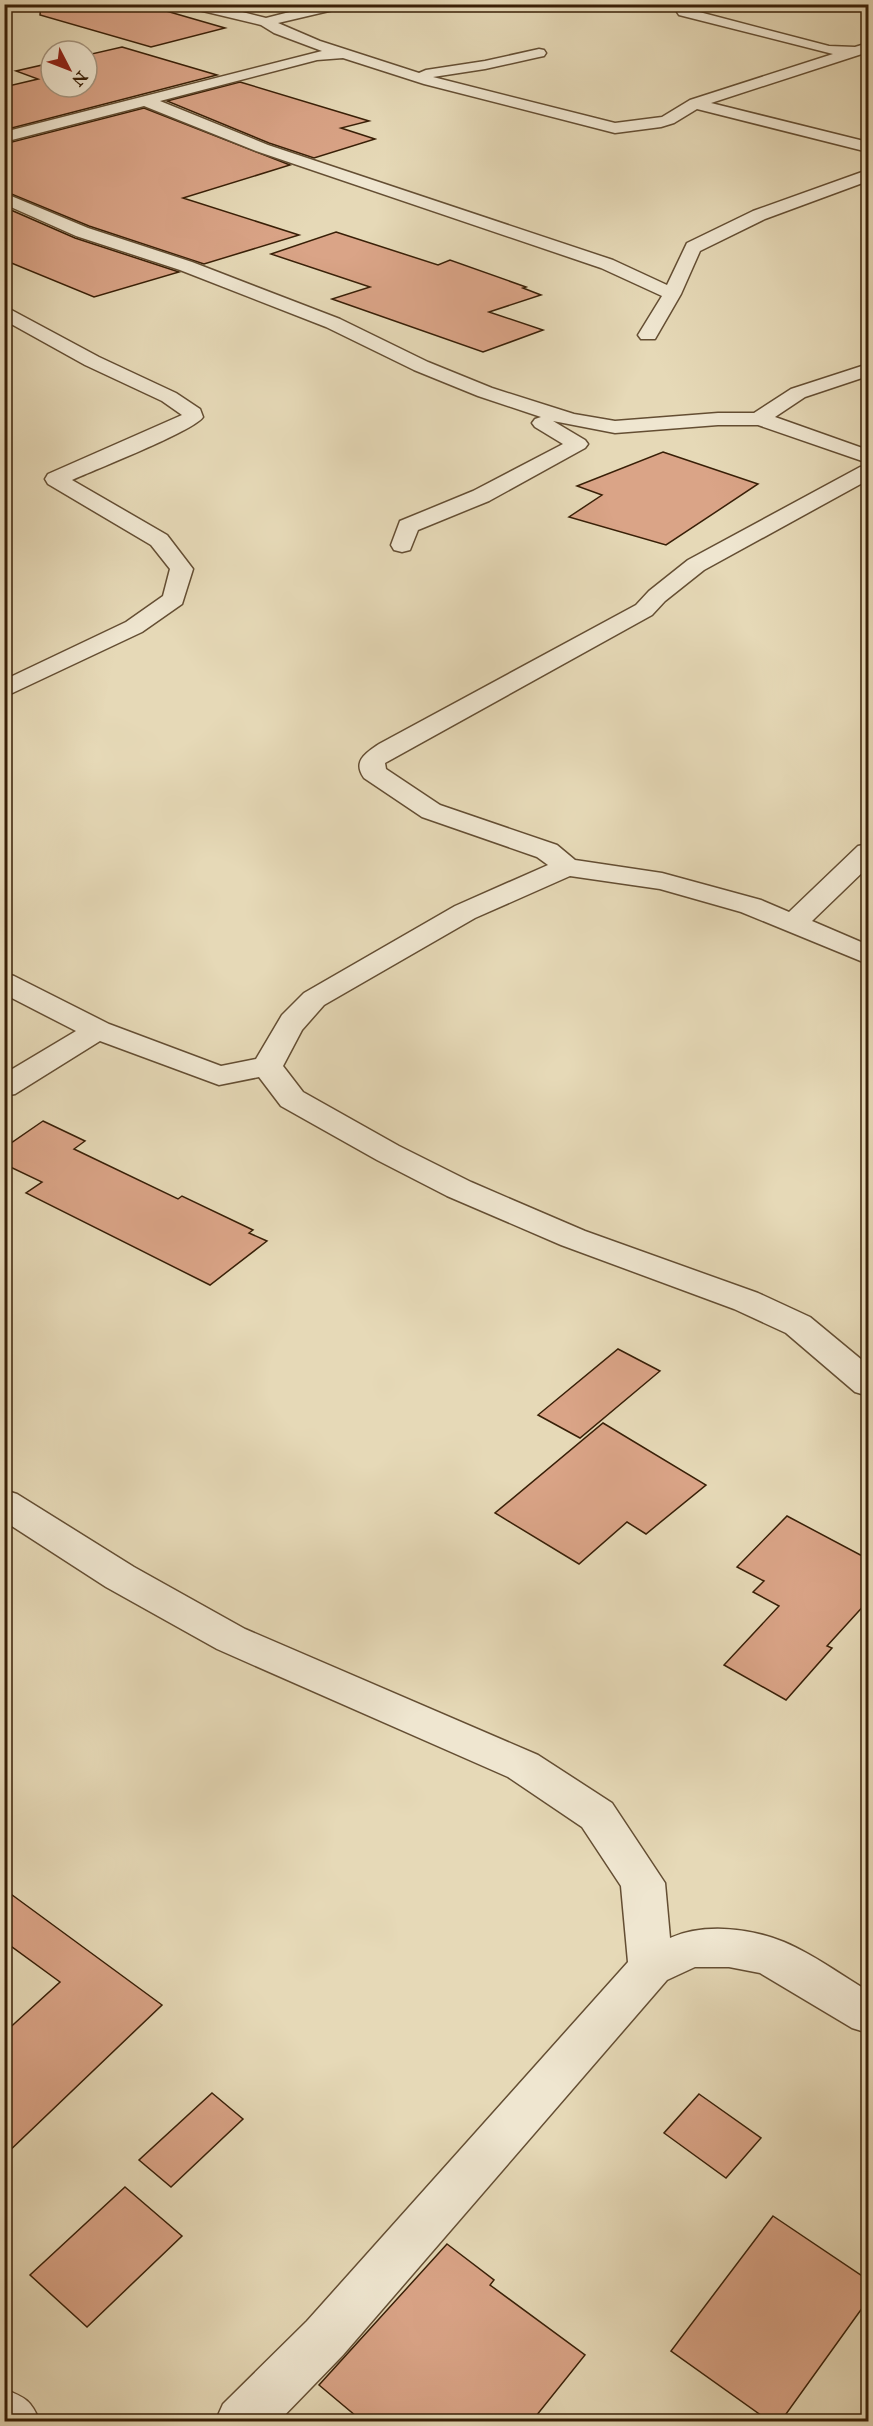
<svg xmlns="http://www.w3.org/2000/svg" width="873" height="2426" font-family="'IM FELL Great Primer',serif">
<style>
.building{fill:#daa487;stroke:#381f07;stroke-width:1.5}
.lines{fill:none;stroke-linecap:round;stroke-linejoin:round}
.minor-casing{stroke:#644e33;stroke-width:3}
.minor{fill:#efe6d0;fill-rule:evenodd}
</style>
<rect width="100%" height="100%" fill="#e6d9b7"/>
<filter id="stains"><feTurbulence type="fractalNoise" baseFrequency=".00333" numOctaves="4"/><feColorMatrix values="0 0 0 0 .2 0 0 0 0 .09 0 0 0 0 .02 0 0 0 .5 -.17"/></filter>
<radialGradient id="worn" r=".72"><stop offset=".6" stop-color="#630" stop-opacity="0"/><stop offset="1" stop-color="#630" stop-opacity=".3"/></radialGradient>
<g class="building">
<path d="M41 4H142L225 28 151 47 40 15Z"/>
<path d="M122 47 217 75 4 130V87L38 79 16 71 51 63V87H87V55Z"/>
<path d="M240 82 369 121 341 128 375 139 314 158 269 143 167 101Z"/>
<path d="M144 108 290 165 183 198 299 235 204 264 89 226 4 191V144Z"/>
<path d="M4 207 75 238 179 272 94 297 4 260Z"/>
<path d="M336 232 438 265 450 260 526 287 523 288 541 295 489 312 543 330 483 352 332 299 370 287 271 254Z"/>
<path d="M663 452 758 484 666 545 569 517 602 495 577 486Z"/>
<path d="M43 1121 85 1141 74 1149 178 1199 182 1196 253 1230 249 1233 267 1241 210 1285 26 1193 42 1182 4 1164V1148Z"/>
<path d="M618 1349 660 1371 580 1438 538 1415Z"/>
<path d="M603 1423 706 1485 646 1534 627 1522 579 1564 495 1513Z"/>
<path d="M787 1516 868 1559V1601L827 1646 832 1648 786 1700 724 1665 779 1606 753 1592 764 1581 737 1567Z"/>
<path d="M4 1889 162 2005 4 2156V2033L60 1982 4 1941Z"/>
<path d="M212 2093 243 2119 171 2187 139 2160Z"/>
<path d="M699 2094 761 2138 726 2178 664 2133Z"/>
<path d="M125 2187 182 2236 87 2327 30 2275Z"/>
<path d="M773 2216 868 2280V2300L781 2421H769L671 2351Z"/>
<path d="M447 2244 494 2280 490 2285 585 2355 532 2421H362L319 2385Z"/>
</g>
<g class="lines">
<defs>
<g id="minor">
<path d="M184 4H211L266 18 321 4H348L346 7 278 23 320 41 419 73 426 70 485 61 539 49 544 50 546 53 544 56 539 57 485 69 433 77 615 123 662 117 690 100 833 54 679 15 677 12 679 9 684 8 829 46 855 47 868 43V52L711 103 868 142V152L697 109 674 123 661 127 615 133 424 84 343 58 317 60 160 101 268 145 613 260 667 285 687 243 753 211 862 172 868 171V181L765 219 700 251 681 294 655 339H641L638 335 662 296 601 268 256 151 144 106 4 142V132L322 51 274 33 261 25 186 7Z"/>
<path d="M4 193 88 228 192 262 340 319 428 362 492 388 574 414 615 421 718 413H754L791 389 868 364V376L805 397 775 417 868 450V463L758 425H718L615 433 553 421 585 440 588 444 585 448 489 501 418 530 410 550 402 552 394 550 391 545 400 521 473 491 563 444 535 427 532 423 535 419 541 417 478 396 414 370 326 327 180 270 76 236 4 204Z"/>
<path d="M4 306 99 357 176 393 200 409 203 417C194 431 94 470 72 480L167 535 193 569 182 604 142 632 4 697V680L126 622 163 596 170 569 151 545 48 484 45 479 48 474 182 415 162 401 85 365 4 320Z"/>
<path d="M868 466V480L704 570 665 601 652 615 385 763 386 769 440 805 557 845 575 860 662 873 761 900 789 912 858 846 868 844V867L812 921 868 945V964L741 912 660 889 570 876 475 918 324 1005 302 1030 283 1066 303 1092 399 1146 471 1182 585 1231 758 1293 810 1317 868 1365V1396L855 1392 786 1333 734 1309 561 1245 447 1196 377 1160 281 1106 259 1077 219 1085 100 1041 15 1094 4 1096V1074L76 1031 4 994V973L14 976 109 1024 221 1066 256 1059 282 1015 304 993 455 906 548 865 537 857 422 817 364 778C352 761 366 753 379 744L636 605 649 591 688 560 860 467Z"/>
<path d="M4 1490 17 1494 134 1567 245 1629 538 1755 612 1803 665 1883 670 1938C704 1923 750 1928 784 1942 813 1954 841 1975 868 1991V2033L852 2028 760 1973 729 1967H695L667 1980 343 2355 278 2422H215L223 2404 307 2321 628 1962 621 1886 582 1827 508 1777 217 1649 106 1587 4 1521Z"/>
<path d="M4 2389C26 2398 31 2400 40 2422H4Z"/>
</g>
</defs>
<use href="#minor" class="minor-casing"/>
<use href="#minor" class="minor"/>
</g>
<rect width="873" height="2426" fill="none" stroke="#e6d9b7" stroke-width="24"/>
<rect x="6" y="6" width="861" height="2414" fill="none" stroke="#381f07" stroke-width="3"/>
<rect x="12" y="12" width="849" height="2402" fill="none" stroke="#381f07" stroke-width="1.5"/>
<g transform="translate(69 69) rotate(132)"><circle r="28" fill="#efe6d0" stroke="#a69680" stroke-width="1.5"/>
<path d="M0-4.5L10 22L0 15L-10 22Z" fill="#8f2418"/>
<text y="-9" font-size="16" font-weight="bold" text-anchor="middle" fill="#381f07">N</text>
</g>
<rect width="100%" height="100%" filter="url(#stains)"/>
<rect width="100%" height="100%" fill="url(#worn)"/>
</svg>
